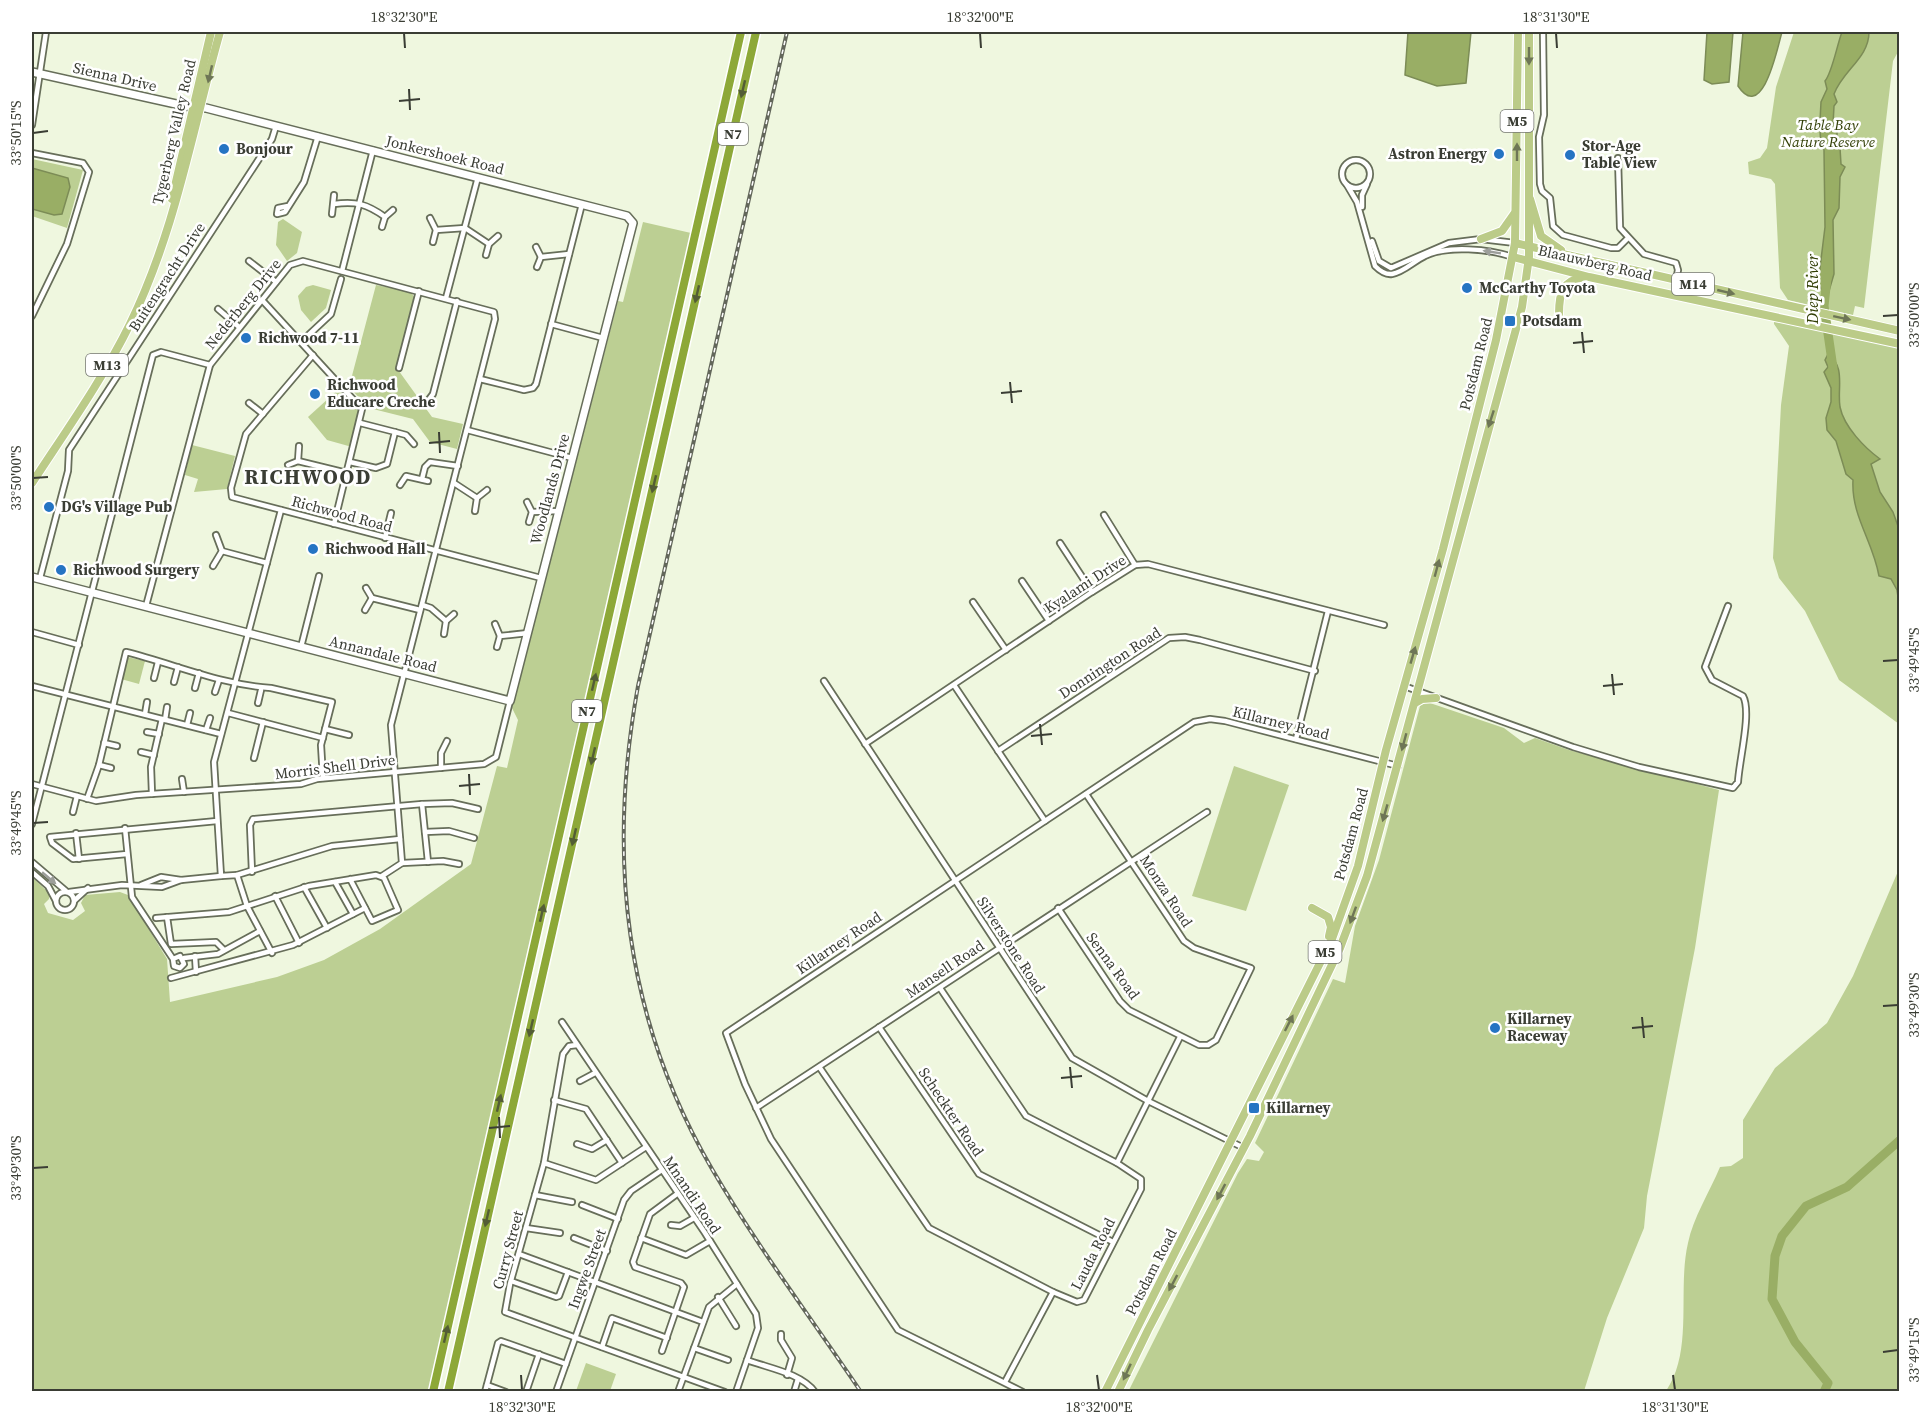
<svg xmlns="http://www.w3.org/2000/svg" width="1931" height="1423" font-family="'Source Serif 4',serif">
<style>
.green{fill:#bccf93}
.water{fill:#99ae65;stroke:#7c8c56;stroke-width:1.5}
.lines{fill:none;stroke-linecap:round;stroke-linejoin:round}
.river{stroke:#99ae65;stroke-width:9}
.street-casing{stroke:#676e5a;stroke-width:8}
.secondary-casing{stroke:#676e5a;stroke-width:10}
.primary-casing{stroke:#fff;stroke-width:10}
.highway-casing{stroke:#fff;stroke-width:11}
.street{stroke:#fff;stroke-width:4.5}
.secondary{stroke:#fff;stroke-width:7}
.primary{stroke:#bbcb88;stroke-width:8}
.highway{stroke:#8da838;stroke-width:8}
.rail-casing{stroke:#63675b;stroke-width:4}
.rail{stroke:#fff;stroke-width:1.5;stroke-dasharray:4.5;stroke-linecap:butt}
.oneway{fill:#6e7656}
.oneway2{fill:#535d35}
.oneway3{fill:#9c9e9a}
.ticks{fill:none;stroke:#3a3d34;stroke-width:2}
.poi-dot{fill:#2574c3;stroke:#fff;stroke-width:2}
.labels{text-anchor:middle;stroke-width:5;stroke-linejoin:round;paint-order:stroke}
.shield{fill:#fff;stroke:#757771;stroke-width:1.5}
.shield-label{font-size:14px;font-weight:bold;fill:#3a3d34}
.street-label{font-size:15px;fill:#3a3d34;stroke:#fff}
.park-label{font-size:15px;font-style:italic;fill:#334007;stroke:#fff}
.poi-label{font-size:15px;font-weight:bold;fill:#3a3d34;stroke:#fff;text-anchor:start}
.water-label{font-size:16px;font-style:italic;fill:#313e05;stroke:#fff}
.district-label{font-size:21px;font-weight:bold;letter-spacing:1.5px;fill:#3a3d34;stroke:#fff}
.neatline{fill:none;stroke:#3a3d34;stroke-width:2}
.ticks-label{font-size:15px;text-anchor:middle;fill:#3a3d34}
</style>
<rect width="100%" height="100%" fill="#eff7df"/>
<g class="green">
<path d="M1794 32H1899V50L1893 61 1864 308 1855 306 1853 315 1788 300 1780 288 1775 184 1771 179 1749 174 1748 162 1760 158 1767 148 1776 87Z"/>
<path d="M32 159 83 170 67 228 32 216Z"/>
<path d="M283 219 302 232 297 253 287 261 276 245 278 222Z"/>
<path d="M643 222 691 233 429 1391H32V877L49 893V899L44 904 48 913 73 920 85 911 81 903 85 895 120 892 128 895 167 959 170 1002 277 977 324 960 380 929 471 864 497 766 507 768 518 720 512 708 618 301 623 302Z"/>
<path d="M313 285 331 290 326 308 311 322 301 310 298 296 306 287Z"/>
<path d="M376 285 411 292 414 297 396 367 432 417 463 424 457 449 430 442 413 419 369 408 349 387Z"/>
<path d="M1774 316 1899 344V724L1839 680 1805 611 1779 578 1773 558 1781 405 1789 346 1774 324Z"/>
<path d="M340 388 360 411 352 447 327 440 308 417Z"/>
<path d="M192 445 235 456 227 489 194 492 198 479 185 475Z"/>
<path d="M127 657 145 661 139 684 121 679Z"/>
<path d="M1427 702 1504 728 1524 743 1535 738 1569 750 1719 790 1695 948 1647 1196 1644 1228 1607 1318 1584 1391 1128 1392 1238 1173 1247 1159 1259 1161 1264 1152 1255 1143 1333 979 1345 983 1355 926 1379 860 1420 706Z"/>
<path d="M1234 766 1289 785 1246 911 1192 896Z"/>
<path d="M1899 869V1391H1666C1694 1350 1677 1290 1688 1243 1693 1218 1710 1191 1720 1167L1731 1166 1743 1158V1120L1775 1068 1827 1023 1853 976Z"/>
<path d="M586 1363 616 1374 610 1391H576Z"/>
</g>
<g class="water">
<path d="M1408 32H1471L1466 83 1437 86 1405 75Z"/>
<path d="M1707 32H1733L1729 82 1712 84 1704 80Z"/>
<path d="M1743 32H1782C1778 45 1763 124 1738 86Z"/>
<path d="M1842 32H1869C1869 58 1843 70 1834 94L1837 102 1834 106 1833 125 1837 127V146L1840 148 1841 164 1845 167 1840 177 1839 208 1833 220 1834 274 1829 291 1822 290 1818 284 1825 227 1824 150 1821 147 1820 130 1823 125 1820 121 1821 102 1827 89 1825 81C1832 73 1837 45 1842 32Z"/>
<path d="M32 168 68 178 70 187 62 214 54 215 32 209Z"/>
<path d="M1828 354C1846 367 1837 388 1840 407 1844 427 1865 448 1880 459L1871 464 1880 492 1893 512 1899 529V604L1897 590 1891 579 1879 576C1873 541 1851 516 1853 480L1846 474 1836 441 1827 430 1826 418 1831 402V388L1824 372 1828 367 1825 360Z"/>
</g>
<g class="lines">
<g class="river">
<path d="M1827 278 1824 306 1833 368"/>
<path d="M1824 1392 1828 1383 1795 1342 1772 1299 1775 1256 1782 1236 1806 1206 1847 1187 1900 1140"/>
</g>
<defs>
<g id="street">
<path d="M1543 32 1544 115 1539 137 1540 184 1542 191 1550 198 1553 226 1563 235 1611 248H1618L1628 238"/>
<path d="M32 125 46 32"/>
<path d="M32 153 83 163 89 172 67 244 32 316"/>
<path d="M1618 158 1620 228 1644 254 1676 263 1678 270 1676 280"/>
<circle cx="1356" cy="174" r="14"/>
<path d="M1347 185 1357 202 1375 266C1380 271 1385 275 1392 274 1404 272 1414 261 1425 256 1447 245 1490 249 1513 257"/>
<path d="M334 204C356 201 367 204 385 217L382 227"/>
<path d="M288 206 278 208 277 214 285 212 304 182 318 136"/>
<path d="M1362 207V195L1367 184"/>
<path d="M332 214 334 195"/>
<path d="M385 217 393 210"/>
<path d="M430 218 436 230 433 242"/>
<path d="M436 230 465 228 489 244"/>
<path d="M1372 241 1379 261 1391 268 1449 243 1481 239 1515 243"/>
<path d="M536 247 541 257"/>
<path d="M486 255 489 244 498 236"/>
<path d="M249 261 276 282"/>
<path d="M537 267 541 257 569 254"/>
<path d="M342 271 373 150"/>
<path d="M446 298 478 177"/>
<path d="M262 300 362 409 334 524"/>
<path d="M218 309 239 327"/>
<path d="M551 324 603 338"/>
<path d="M301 342 331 314 341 279"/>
<path d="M313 355 246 434 231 488 232 497 541 578"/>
<path d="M399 368 419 291"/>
<path d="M480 379 524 390 533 388 536 384 582 204"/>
<path d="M427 402 433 394 457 301"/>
<path d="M249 403 263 414"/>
<path d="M467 430 572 458"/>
<path d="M395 432 406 435 414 444"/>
<path d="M298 461 299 446"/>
<path d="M350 462 376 468 387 464 395 432 360 423"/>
<path d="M288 465 298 461 347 473"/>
<path d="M422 479 425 467 430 462 458 466"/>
<path d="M454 483 477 498"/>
<path d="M400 485 406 476 428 481"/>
<path d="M527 502 532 512 529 522"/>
<path d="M475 511 477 498 487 490"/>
<path d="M532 512 559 511"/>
<path d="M1104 515 1135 565"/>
<path d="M385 538 391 513"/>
<path d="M1060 543 1092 592"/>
<path d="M222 551 267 563"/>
<path d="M213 566 222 551 216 535"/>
<path d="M40 578 68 471 69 450 272 139 276 126"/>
<path d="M1022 581 1049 621"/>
<path d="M366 588 372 598 420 610"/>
<path d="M973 602 1006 650"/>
<path d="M422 605 431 608 446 621 454 614"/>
<path d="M146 606 210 365 290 265 303 261 494 312 495 319 391 725 402 863 382 876"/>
<path d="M365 610 372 598"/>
<path d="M495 624 500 636"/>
<path d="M32 632 79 645"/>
<path d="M444 634 446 621"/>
<path d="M301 647 319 576"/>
<path d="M497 647 500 636 528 633"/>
<path d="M154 678 158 662"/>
<path d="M824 681 1072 1058 1148 1101 1244 1148"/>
<path d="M174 682 178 667"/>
<path d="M954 685 1045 821"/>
<path d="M32 686 221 734"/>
<path d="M1404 686 1573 747 1639 767 1733 788 1738 782C1739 761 1752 712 1743 696L1712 680 1705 667 1728 606"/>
<path d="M195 688 199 673"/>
<path d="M215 692 219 680"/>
<path d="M258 703 261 690"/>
<path d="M228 713 323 738"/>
<path d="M145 714 147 702"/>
<path d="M165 720 167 707"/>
<path d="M187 725 190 713"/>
<path d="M325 729 349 735"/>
<path d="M206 730 210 718"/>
<path d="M147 732 159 734"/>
<path d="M1296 739 1328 611"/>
<path d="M104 743 117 746"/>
<path d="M865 744 1092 592 1135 565 1148 564 1384 625"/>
<path d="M998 751 1169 638 1185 637 1200 640 1315 671"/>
<path d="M141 752 154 755"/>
<path d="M254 758 263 722"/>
<path d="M99 765 111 768"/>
<path d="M441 768V753L447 741"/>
<path d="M182 779 184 792"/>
<path d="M32 784 96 801 136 795 301 784 317 779 484 764 496 757 510 701"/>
<path d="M152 794 151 767 162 719"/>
<path d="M87 799 99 765 126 652C174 664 222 685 271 688L332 702 321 745 323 778"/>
<path d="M422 804 428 862"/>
<path d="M73 812 77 796"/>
<path d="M32 824 153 355 161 352 210 365"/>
<path d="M125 828 132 897 173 959 174 966 180 968 184 964 180 956 173 959"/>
<path d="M425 832 449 831 474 838"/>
<path d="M76 833 79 859"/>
<path d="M127 854 73 859 52 843 50 837 217 821"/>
<path d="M32 862 66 891"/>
<path d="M402 863 443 861 459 864"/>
<path d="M32 872 48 886 56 901"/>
<path d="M252 872 250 825 253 819 422 804 452 803 478 809"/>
<path d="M237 875 332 846 400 839"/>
<path d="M335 882 353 914"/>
<path d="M141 885 161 877 181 880"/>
<path d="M304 887 327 928"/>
<circle cx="65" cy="901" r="9"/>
<path d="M69 892 122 885 162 887 181 880 221 876"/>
<path d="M275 896 299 943"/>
<path d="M75 900 88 888"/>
<path d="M1058 908 1120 1001 1129 1010 1199 1045H1208L1216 1040 1251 968 1194 948 1184 941 1086 794"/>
<path d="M167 917 171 944 216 942 224 950"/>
<path d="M156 918 229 912 309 886 376 875 384 878 398 910 372 921 350 879"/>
<path d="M272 953 247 906 237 875 221 876 214 762 281 510"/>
<path d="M195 956 196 972"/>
<path d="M184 958 218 954 260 931"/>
<path d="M171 978 293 945 365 908"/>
<path d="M562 1022 705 1233 756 1314 758 1328 736 1392"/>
<path d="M879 1027 979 1174 1113 1242"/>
<path d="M577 1045 569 1046 563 1054 544 1163 510 1284 505 1312 725 1392"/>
<path d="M820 1068 929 1228 1053 1292 1077 1302 1084 1300 1141 1189V1179L1117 1163 1026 1116 940 988"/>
<path d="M580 1081 595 1073"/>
<path d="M554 1100 586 1109 622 1163"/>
<path d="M756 1108 1207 812"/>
<path d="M577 1144 592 1149 607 1140"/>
<path d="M544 1163 596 1180 646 1147"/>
<path d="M1117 1163 1180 1037"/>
<path d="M535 1195 572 1202"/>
<path d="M582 1205 618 1219"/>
<path d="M671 1225 680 1226 694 1218"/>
<path d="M526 1228 560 1233"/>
<path d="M574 1238 607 1251"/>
<path d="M641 1238 686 1255 710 1241"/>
<path d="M519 1254 703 1322"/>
<path d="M511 1281 556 1297 559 1296 568 1272"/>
<path d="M718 1297 736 1326"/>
<path d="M781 1334V1340L792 1358 787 1375"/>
<path d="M602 1347 612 1318 667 1338"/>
<path d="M694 1348 728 1360"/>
<path d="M662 1351 684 1287 681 1283 635 1267 633 1262 650 1214 677 1194"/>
<path d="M747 1360C768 1368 801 1373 815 1392"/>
<path d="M1005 1382 1053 1292"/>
<path d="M487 1385 506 1392"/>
<path d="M485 1392 498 1343 501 1341 566 1364"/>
<path d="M526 1392 539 1354"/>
<path d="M556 1392 624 1200 631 1191 662 1170"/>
<path d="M678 1392 709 1307 737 1284"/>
<path d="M794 1392 798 1379"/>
<path d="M1023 1392 898 1330 771 1139 745 1084 726 1033 1194 722 1210 719 1225 721 1398 766"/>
</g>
<path id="secondary" d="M32 72 185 106 206 108 627 216 633 223 510 701 32 577"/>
<g id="primary">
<path d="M172 199 211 32"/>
<path d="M1530 199 1541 236 1561 250"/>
<path d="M1481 239 1502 231 1514 214"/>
<path d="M1515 243 1900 331"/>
<path d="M1513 257 1589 277 1900 344"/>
<path d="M1559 314C1559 293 1562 281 1584 277"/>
<path d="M32 483C66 431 103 379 130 324 176 230 192 130 220 32"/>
<path d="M1415 703 1422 699 1436 698"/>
<path d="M1312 908 1328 917 1331 927 1329 936"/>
<path d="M1105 1392 1332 939 1358 866 1386 750 1443 549 1496 340 1515 243 1518 32"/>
<path d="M1118 1392 1148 1330 1250 1136 1340 948 1367 876 1522 307 1529 257V32"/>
</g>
<g id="highway">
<path d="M433 1392 741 32"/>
<path d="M448 1392 756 32"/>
</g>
</defs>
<use href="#street" class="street-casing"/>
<use href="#secondary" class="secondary-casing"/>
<use href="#primary" class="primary-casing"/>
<use href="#highway" class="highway-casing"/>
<use href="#street" class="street"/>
<use href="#secondary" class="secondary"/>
<use href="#primary" class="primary"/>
<use href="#highway" class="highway"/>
<defs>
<path id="rail" d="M787 32 638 686C607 856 624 1018 712 1169 757 1246 811 1318 861 1392"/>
</defs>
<use href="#rail" class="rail-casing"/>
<use href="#rail" class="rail"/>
</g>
<defs><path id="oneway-solid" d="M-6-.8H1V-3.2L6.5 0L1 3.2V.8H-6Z" transform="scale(1.5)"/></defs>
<g class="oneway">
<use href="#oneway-solid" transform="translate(1529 56) rotate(90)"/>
<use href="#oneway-solid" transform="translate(210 74) rotate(103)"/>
<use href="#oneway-solid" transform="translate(1517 152) rotate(-90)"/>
<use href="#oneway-solid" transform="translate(1726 292) rotate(13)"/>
<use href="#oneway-solid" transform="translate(1842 318) rotate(12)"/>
<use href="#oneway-solid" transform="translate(1491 419) rotate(108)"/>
<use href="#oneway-solid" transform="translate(1437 568) rotate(-75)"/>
<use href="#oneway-solid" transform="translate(1413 655) rotate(-74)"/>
<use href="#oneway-solid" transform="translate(1404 742) rotate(105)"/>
<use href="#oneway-solid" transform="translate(1385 813) rotate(106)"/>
<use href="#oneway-solid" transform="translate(1353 915) rotate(110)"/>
<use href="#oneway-solid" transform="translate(1289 1023) rotate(-63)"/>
<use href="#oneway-solid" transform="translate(1221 1192) rotate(118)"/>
<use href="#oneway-solid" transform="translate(1173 1283) rotate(118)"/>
<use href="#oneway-solid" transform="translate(1127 1372) rotate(115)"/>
</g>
<g class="oneway2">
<use href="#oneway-solid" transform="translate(743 89) rotate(103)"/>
<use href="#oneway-solid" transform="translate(697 294) rotate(103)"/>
<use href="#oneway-solid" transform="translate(654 484) rotate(103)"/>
<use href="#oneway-solid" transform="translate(594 682) rotate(-77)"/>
<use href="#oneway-solid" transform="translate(593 756) rotate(103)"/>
<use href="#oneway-solid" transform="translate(574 837) rotate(103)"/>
<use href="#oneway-solid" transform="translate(542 913) rotate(-77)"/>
<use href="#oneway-solid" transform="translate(531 1028) rotate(103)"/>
<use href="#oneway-solid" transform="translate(499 1103) rotate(-77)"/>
<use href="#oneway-solid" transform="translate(487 1218) rotate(103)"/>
<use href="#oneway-solid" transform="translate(446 1334) rotate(-77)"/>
</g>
<g class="oneway3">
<use href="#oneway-solid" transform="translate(1492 252) rotate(-171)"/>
<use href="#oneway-solid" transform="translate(49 878) rotate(40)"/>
</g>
<path class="ticks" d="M404 33 405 48M980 33 981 48M1556 33 1557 48M409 89 410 110M399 101 420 99M33 133 48 131M1883 316 1898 315M1582 332 1584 353M1573 343 1593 341M1010 382 1012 403M1001 393 1022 391M439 432 440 453M429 443 450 441M33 478 48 477M1883 661 1898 660M1612 674 1614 695M1603 686 1623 684M1040 724 1042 745M1031 736 1052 734M469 774 470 795M459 786 480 784M33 823 48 822M1883 1006 1898 1005M1642 1017 1644 1038M1632 1028 1653 1026M1070 1067 1072 1088M1061 1078 1082 1076M499 1117 500 1138M489 1128 510 1126M33 1168 48 1167M1883 1352 1898 1350M521 1375 522 1390M1097 1375 1099 1390M1673 1375 1675 1390"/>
<g class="poi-dot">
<circle cx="224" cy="149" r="6"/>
<circle cx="1499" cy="154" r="6"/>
<circle cx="1570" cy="155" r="6"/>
<circle cx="1467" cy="288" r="6"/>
<rect x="1504" y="315" width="12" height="12" rx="3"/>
<circle cx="246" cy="338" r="6"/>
<circle cx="315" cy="394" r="6"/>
<circle cx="49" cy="507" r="6"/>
<circle cx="313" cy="549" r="6"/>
<circle cx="61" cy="570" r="6"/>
<circle cx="1495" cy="1028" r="6"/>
<rect x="1248" y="1102" width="12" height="12" rx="3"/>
</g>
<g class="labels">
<g class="shield">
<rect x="1500.5" y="110" width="33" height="22" rx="4.5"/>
<rect x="718" y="123" width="30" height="22" rx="4.5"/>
<rect x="1672" y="273" width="42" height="22" rx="4.5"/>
<rect x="86" y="354" width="42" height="22" rx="4.5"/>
<rect x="572" y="700" width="30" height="22" rx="4.5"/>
<rect x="1308.5" y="941" width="33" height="22" rx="4.5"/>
</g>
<g class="shield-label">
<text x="1517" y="126">M5</text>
<text x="733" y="139">N7</text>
<text x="1693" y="289">M14</text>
<text x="107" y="370">M13</text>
<text x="587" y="716">N7</text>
<text x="1325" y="957">M5</text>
</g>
<g class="street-label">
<text transform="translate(115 77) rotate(13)" y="5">Sienna Drive</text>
<text transform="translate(174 132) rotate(-77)" y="5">Tygerberg Valley Road</text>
<text transform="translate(445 155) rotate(14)" y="5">Jonkershoek Road</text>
<text transform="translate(1595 263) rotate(13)" y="5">Blaauwberg Road</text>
<text transform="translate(167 277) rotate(-57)" y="5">Buitengracht Drive</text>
<text transform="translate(243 304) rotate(-51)" y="5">Nederberg Drive</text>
<text transform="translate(1476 364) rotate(-76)" y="5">Potsdam Road</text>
<text transform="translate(550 489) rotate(-75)" y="5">Woodlands Drive</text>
<text transform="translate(342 514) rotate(15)" y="5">Richwood Road</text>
<text transform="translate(1085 584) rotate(-33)" y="5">Kyalami Drive</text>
<text transform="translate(383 654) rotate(14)" y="5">Annandale Road</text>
<text transform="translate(1110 663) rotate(-33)" y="5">Donnington Road</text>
<text transform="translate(1281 723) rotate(14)" y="5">Killarney Road</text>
<text transform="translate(335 767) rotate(-7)" y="5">Morris Shell Drive</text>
<text transform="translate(1351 834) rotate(-75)" y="5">Potsdam Road</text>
<text transform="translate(1166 891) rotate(57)" y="5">Monza Road</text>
<text transform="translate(839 943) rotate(-34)" y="5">Killarney Road</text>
<text transform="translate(1011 945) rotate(57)" y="5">Silverstone Road</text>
<text transform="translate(1113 966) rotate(54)" y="5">Senna Road</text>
<text transform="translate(945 969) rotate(-34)" y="5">Mansell Road</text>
<text transform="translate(951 1112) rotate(56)" y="5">Scheckter Road</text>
<text transform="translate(692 1195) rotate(56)" y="5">Mnandi Road</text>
<text transform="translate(508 1250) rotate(-75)" y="5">Curry Street</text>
<text transform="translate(1093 1254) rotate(-63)" y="5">Lauda Road</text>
<text transform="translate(587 1269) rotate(-70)" y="5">Ingwe Street</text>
<text transform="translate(1151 1272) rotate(-63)" y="5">Potsdam Road</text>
</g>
<g class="park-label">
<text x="1828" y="130">Table Bay<tspan x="1828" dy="17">Nature Reserve</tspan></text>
</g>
<g class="poi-label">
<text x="1582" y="151">Stor-Age<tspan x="1582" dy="17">Table View</tspan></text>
<text x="236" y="154">Bonjour</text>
<text x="1487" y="159" text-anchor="end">Astron Energy</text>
<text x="1479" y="293">McCarthy Toyota</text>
<text x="1522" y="326">Potsdam</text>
<text x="258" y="343">Richwood 7-11</text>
<text x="327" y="390">Richwood<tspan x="327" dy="17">Educare Creche</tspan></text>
<text x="61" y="512">DG's Village Pub</text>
<text x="325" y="554">Richwood Hall</text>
<text x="73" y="575">Richwood Surgery</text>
<text x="1507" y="1024">Killarney<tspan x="1507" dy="17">Raceway</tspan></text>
<text x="1266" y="1113">Killarney</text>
</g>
<g class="water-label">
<text transform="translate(1812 289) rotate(-90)" y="6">Diep River</text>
</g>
<g class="district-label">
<text x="308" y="484">RICHWOOD</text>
</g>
</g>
<rect width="1931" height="1423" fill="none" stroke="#ffffff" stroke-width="66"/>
<rect x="33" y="33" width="1865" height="1357" class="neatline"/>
<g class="ticks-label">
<text x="404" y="22">18°32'30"E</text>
<text x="980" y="22">18°32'00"E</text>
<text x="1556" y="22">18°31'30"E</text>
<text transform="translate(16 133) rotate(-90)" y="5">33°50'15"S</text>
<text transform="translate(1914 315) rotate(-90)" y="5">33°50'00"S</text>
<text transform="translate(16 478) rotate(-90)" y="5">33°50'00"S</text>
<text transform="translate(1914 660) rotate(-90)" y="5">33°49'45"S</text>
<text transform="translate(16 823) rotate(-90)" y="5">33°49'45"S</text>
<text transform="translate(1914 1005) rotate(-90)" y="5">33°49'30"S</text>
<text transform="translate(16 1168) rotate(-90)" y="5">33°49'30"S</text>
<text transform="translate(1914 1350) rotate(-90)" y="5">33°49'15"S</text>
<text x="522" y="1412">18°32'30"E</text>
<text x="1099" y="1412">18°32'00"E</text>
<text x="1675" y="1412">18°31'30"E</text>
</g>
</svg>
